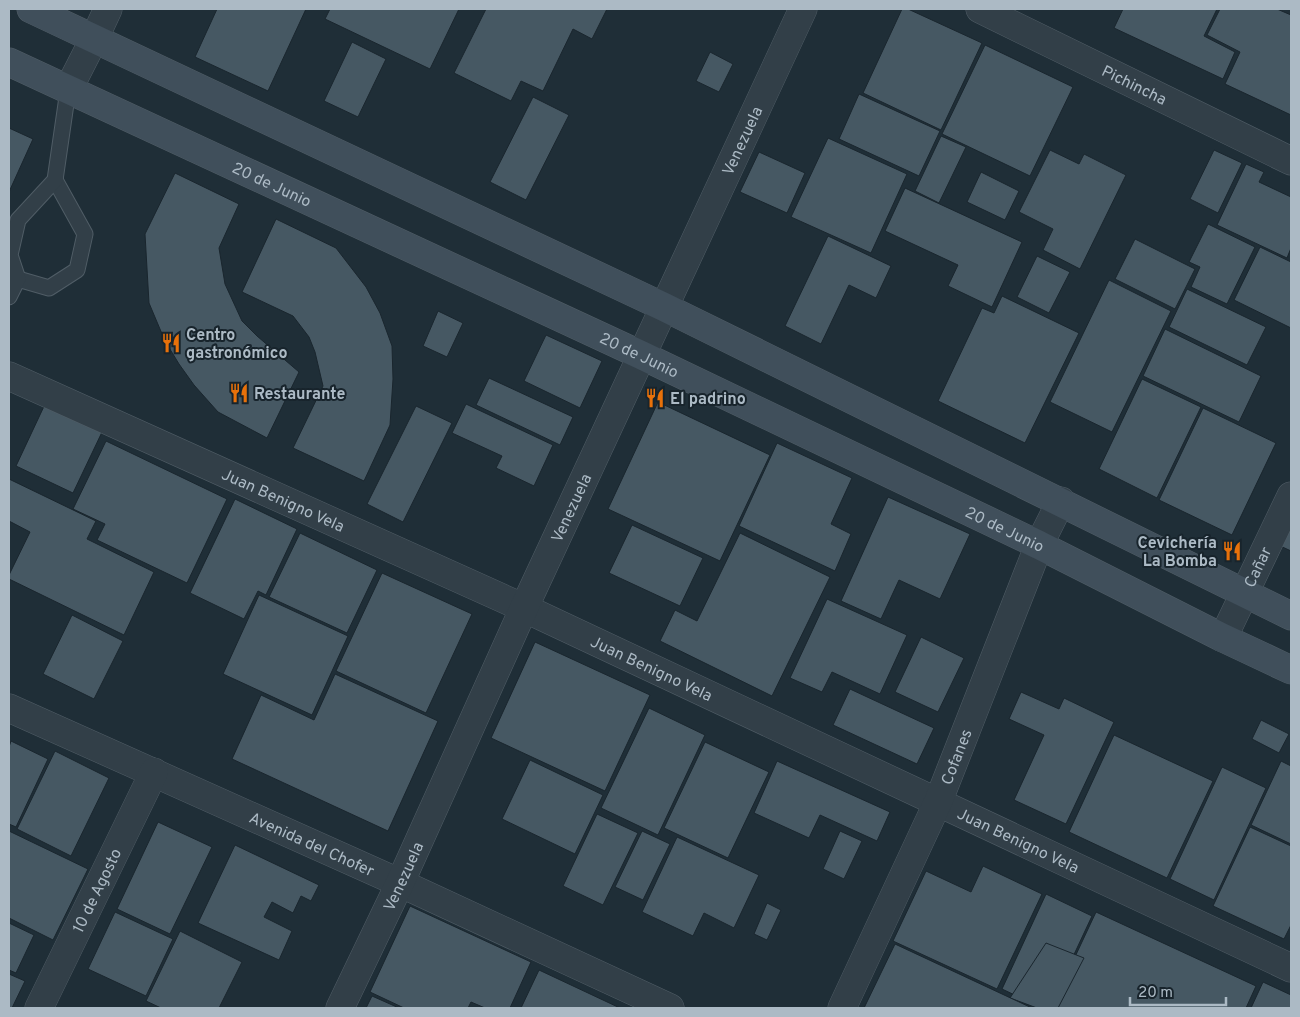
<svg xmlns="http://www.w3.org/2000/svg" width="1300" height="1017" font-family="Overpass,sans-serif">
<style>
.building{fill:#465863;stroke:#1a262e}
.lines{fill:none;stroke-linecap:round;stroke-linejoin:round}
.lane-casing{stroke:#505d66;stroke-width:17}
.street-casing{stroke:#505d66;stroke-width:29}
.secondary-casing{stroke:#505d66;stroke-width:29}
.lane{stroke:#323f48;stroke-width:15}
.street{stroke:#323f48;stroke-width:28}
.secondary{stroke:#404f5b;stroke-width:28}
.labels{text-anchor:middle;stroke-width:4;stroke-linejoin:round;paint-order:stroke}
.street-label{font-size:16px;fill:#acbac5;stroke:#18242c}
.poi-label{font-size:16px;font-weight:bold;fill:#acbac5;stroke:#18242c;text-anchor:start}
</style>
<rect width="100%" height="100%" fill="#1f2e37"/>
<g class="building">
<path d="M217 9H306L268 91 195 57Z"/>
<path d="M330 9H459L430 69 325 19Z"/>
<path d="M486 9H607L592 39 573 29 543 91 521 81 511 101 454 73Z"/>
<path d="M902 9H908L982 43 941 130 863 93Z"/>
<path d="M1123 9H1217L1204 36 1235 52 1223 79 1114 28Z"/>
<path d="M1220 9H1277L1291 15V115L1225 84 1240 52 1207 35Z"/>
<path d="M352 42 386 59 358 117 324 101Z"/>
<path d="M985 45 1073 87 1030 176 942 134Z"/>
<path d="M710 52 733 64 719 92 696 81Z"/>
<path d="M859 94 940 131 919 176 839 139Z"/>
<path d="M533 97 569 115 526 200 490 182Z"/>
<path d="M9 128 33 139 9 192Z"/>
<path d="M941 136 966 147 939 203 915 191Z"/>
<path d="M828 138 907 174 871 253 791 217Z"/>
<path d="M1050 150 1079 164 1084 154 1126 175 1080 269 1043 250 1053 229 1019 212Z"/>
<path d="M1214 150 1242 163 1218 213 1190 199Z"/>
<path d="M759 152 805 173 787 213 740 192Z"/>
<path d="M1246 164 1264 172 1259 182 1291 197V248L1287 258 1217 225Z"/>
<path d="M981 172 1019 191 1005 220 967 202Z"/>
<path d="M175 173 239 204 219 248 225 284 242 321 257 336 299 372 267 438 218 412 194 385 179 364 165 341 149 303 145 234Z"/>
<path d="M905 188 1022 242 992 307 948 286 958 265 885 231Z"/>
<path d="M276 219 336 248 366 287 380 313 392 346 393 379 390 425 364 481 293 448 323 386 315 352 309 337 293 316 242 292Z"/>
<path d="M1208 224 1255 247 1227 304 1191 287 1200 267 1189 262Z"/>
<path d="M828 236 891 266 876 298 849 285 821 344 785 326Z"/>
<path d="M1135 239 1195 269 1175 309 1115 279Z"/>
<path d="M1260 247 1291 262V328L1234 300Z"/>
<path d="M1037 256 1070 272 1049 313 1017 297Z"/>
<path d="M1109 280 1171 311 1112 432 1050 402Z"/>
<path d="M1187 289 1266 327 1247 365 1169 327Z"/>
<path d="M1002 296 1079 333 1025 443 938 401 982 308 994 313Z"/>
<path d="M438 311 463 323 447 357 423 346Z"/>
<path d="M1165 329 1261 376 1239 422 1143 376Z"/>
<path d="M546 335 602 361 580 408 524 381Z"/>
<path d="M489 378 573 417 560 445 476 405Z"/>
<path d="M1142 379 1201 407 1157 498 1099 469Z"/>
<path d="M46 402 103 430 73 493 16 466Z"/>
<path d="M658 402 770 455 720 561 608 509Z"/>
<path d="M466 404 553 445 534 486 496 468 502 456 452 433Z"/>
<path d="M416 406 452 423 403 522 367 504Z"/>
<path d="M1203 408 1276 443 1232 535 1159 500Z"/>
<path d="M106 441 227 499 187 583 97 540 105 524 73 509Z"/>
<path d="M777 443 852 478 831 524 851 534 835 571 739 526Z"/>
<path d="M9 479 96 521 87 539 154 572 124 635 9 579V575L30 532 9 521Z"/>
<path d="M888 497 970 534 940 599 899 580 881 619 841 601Z"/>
<path d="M235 499 297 529 266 595 258 591 244 619 190 593Z"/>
<path d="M1291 514V551L1276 544Z"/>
<path d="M632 525 703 558 680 606 609 573Z"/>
<path d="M300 533 377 570 347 633 269 597Z"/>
<path d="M740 533 830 577 772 696 660 641 675 610 697 621Z"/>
<path d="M382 573 472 614 426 713 336 671Z"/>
<path d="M259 595 348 636 312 715 223 674Z"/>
<path d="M827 599 907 635 880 694 832 672 822 692 790 678Z"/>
<path d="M72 615 123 641 94 699 43 674Z"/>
<path d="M921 637 964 658 938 712 895 692Z"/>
<path d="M535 642 650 695 605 791 491 738Z"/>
<path d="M335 674 438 721 388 831 232 759 261 695 314 720Z"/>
<path d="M850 689 934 728 917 764 833 725Z"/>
<path d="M1021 692 1059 709 1064 698 1114 722 1066 824 1014 800 1044 735 1009 719Z"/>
<path d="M649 708 705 735 658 835 601 808Z"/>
<path d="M1261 720 1289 734 1279 753 1252 739Z"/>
<path d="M1114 735 1213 781 1167 878 1069 832Z"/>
<path d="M11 741 48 759 16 827 9 824V747Z"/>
<path d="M705 742 769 772 728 858 664 828Z"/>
<path d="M55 751 109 778 71 856 17 829Z"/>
<path d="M530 760 603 795 575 854 502 819Z"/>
<path d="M777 761 890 812 877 841 820 815 809 838 754 813Z"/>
<path d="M1281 761 1291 766V844L1251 825Z"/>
<path d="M1222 767 1266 788 1214 900 1170 879Z"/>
<path d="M597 814 638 833 603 905 563 886Z"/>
<path d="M158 822 212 847 170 934 117 909Z"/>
<path d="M1250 827 1291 846V925L1284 939 1213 906Z"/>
<path d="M9 831 88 869 53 940 9 918Z"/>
<path d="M642 831 670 844 643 900 615 887Z"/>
<path d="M840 831 862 841 844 879 823 869Z"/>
<path d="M677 837 759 875 734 928 704 913 693 936 642 912Z"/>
<path d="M235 845 319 885 311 901 301 896 293 913 272 902 264 917 292 931 279 960 198 923Z"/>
<path d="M983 866 1042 894 997 989 893 941 926 871 971 892Z"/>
<path d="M1046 894 1092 916 1049 1008H1042L1002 989Z"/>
<path d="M767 903 781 910 767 940 754 934Z"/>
<path d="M410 906 531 962 510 1008H485L471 1002 468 1008H404L370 992Z"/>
<path d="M115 912 173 939 146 996 88 969Z"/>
<path d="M1096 912 1256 986 1246 1008H1051Z"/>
<path d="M9 923 34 935 16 973 9 970Z"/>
<path d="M180 931 242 962 219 1008H161L146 1001Z"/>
<path d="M1046 943 1084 958 1058 1008H1037L1010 998Z"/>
<path d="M895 944 1032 1008H864Z"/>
<path d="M539 970 620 1008H521Z"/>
<path d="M9 974 25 981 12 1008H9Z"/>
<path d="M1263 982 1291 995V1008H1251Z"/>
<path d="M372 996 399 1008H366Z"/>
</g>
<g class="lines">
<defs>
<g id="lane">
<path d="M18 279 49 288 77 270 85 234 55 180"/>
<path d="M9 297 18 279 10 255 18 220 55 180 68 90"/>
</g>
<g id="street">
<path id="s1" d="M980 9 1291 161"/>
<path d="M68 90 94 39 108 9"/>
<path id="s2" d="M9 376 524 608 1291 968"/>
<path id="s3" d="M1223 638 1291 496"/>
<path id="s4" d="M9 708 400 883 670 1008"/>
<path id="s5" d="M39 1008 154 772"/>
<path id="s6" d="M340 1008 400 883 524 608 803 9"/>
<path id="s7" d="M842 1008 938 802 1039 545 1061 501"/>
</g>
<g id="secondary">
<path d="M31 9 664 307 1291 616"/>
<path id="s8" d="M9 62 641 355 1039 545 1223 638 1291 670"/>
</g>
</defs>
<use href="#lane" class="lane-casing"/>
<use href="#street" class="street-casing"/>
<use href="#secondary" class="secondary-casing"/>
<use href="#lane" class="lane"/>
<use href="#street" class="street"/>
<use href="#secondary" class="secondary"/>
</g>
<defs>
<symbol id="restaurant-bare" viewBox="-9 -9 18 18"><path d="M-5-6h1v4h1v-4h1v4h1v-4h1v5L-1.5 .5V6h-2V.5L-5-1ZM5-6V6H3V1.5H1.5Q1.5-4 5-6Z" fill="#e8710a" stroke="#18242c" stroke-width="2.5" paint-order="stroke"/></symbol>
</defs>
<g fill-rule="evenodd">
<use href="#restaurant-bare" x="157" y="329" width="28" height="28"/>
<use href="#restaurant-bare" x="225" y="379" width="28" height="28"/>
<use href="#restaurant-bare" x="641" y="384" width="28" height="28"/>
<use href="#restaurant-bare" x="1218" y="537" width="28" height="28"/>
</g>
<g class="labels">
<g class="street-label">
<text dy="6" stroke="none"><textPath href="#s1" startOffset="172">Pichincha</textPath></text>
<text dy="6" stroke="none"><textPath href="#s6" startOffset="956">Venezuela</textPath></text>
<text dy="6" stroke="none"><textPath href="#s8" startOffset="290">20 de Junio</textPath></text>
<text dy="6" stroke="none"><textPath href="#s8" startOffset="695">20 de Junio</textPath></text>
<text dy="6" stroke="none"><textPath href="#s2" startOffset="301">Juan Benigno Vela</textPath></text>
<text dy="6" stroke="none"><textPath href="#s6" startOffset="551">Venezuela</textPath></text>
<text dy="6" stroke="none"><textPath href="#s8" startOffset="1100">20 de Junio</textPath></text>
<text dy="6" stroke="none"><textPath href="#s3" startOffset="79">Cañar</textPath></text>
<text dy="6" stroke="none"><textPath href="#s2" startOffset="706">Juan Benigno Vela</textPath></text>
<text dy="6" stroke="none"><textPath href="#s7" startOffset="276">Cofanes</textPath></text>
<text dy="6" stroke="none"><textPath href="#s2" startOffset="1111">Juan Benigno Vela</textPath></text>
<text dy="6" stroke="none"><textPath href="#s4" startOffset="332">Avenida del Chofer</textPath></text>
<text dy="6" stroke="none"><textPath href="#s6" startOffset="146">Venezuela</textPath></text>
<text dy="6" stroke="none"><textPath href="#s5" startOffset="131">10 de Agosto</textPath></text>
</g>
<g class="poi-label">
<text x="186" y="340">Centro<tspan x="186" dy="18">gastronómico</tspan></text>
<text x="254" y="399">Restaurante</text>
<text x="670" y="404">El padrino</text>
<text x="1217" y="548" text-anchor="end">Cevichería<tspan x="1217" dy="18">La Bomba</tspan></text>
</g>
</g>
<rect width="1300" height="1017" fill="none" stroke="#acbac5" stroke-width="20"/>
<path d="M1130 997v8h96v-8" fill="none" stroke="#acbac5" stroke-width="2.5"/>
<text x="1138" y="997" font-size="15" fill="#acbac5" stroke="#18242c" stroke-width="4" paint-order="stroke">20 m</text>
</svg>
